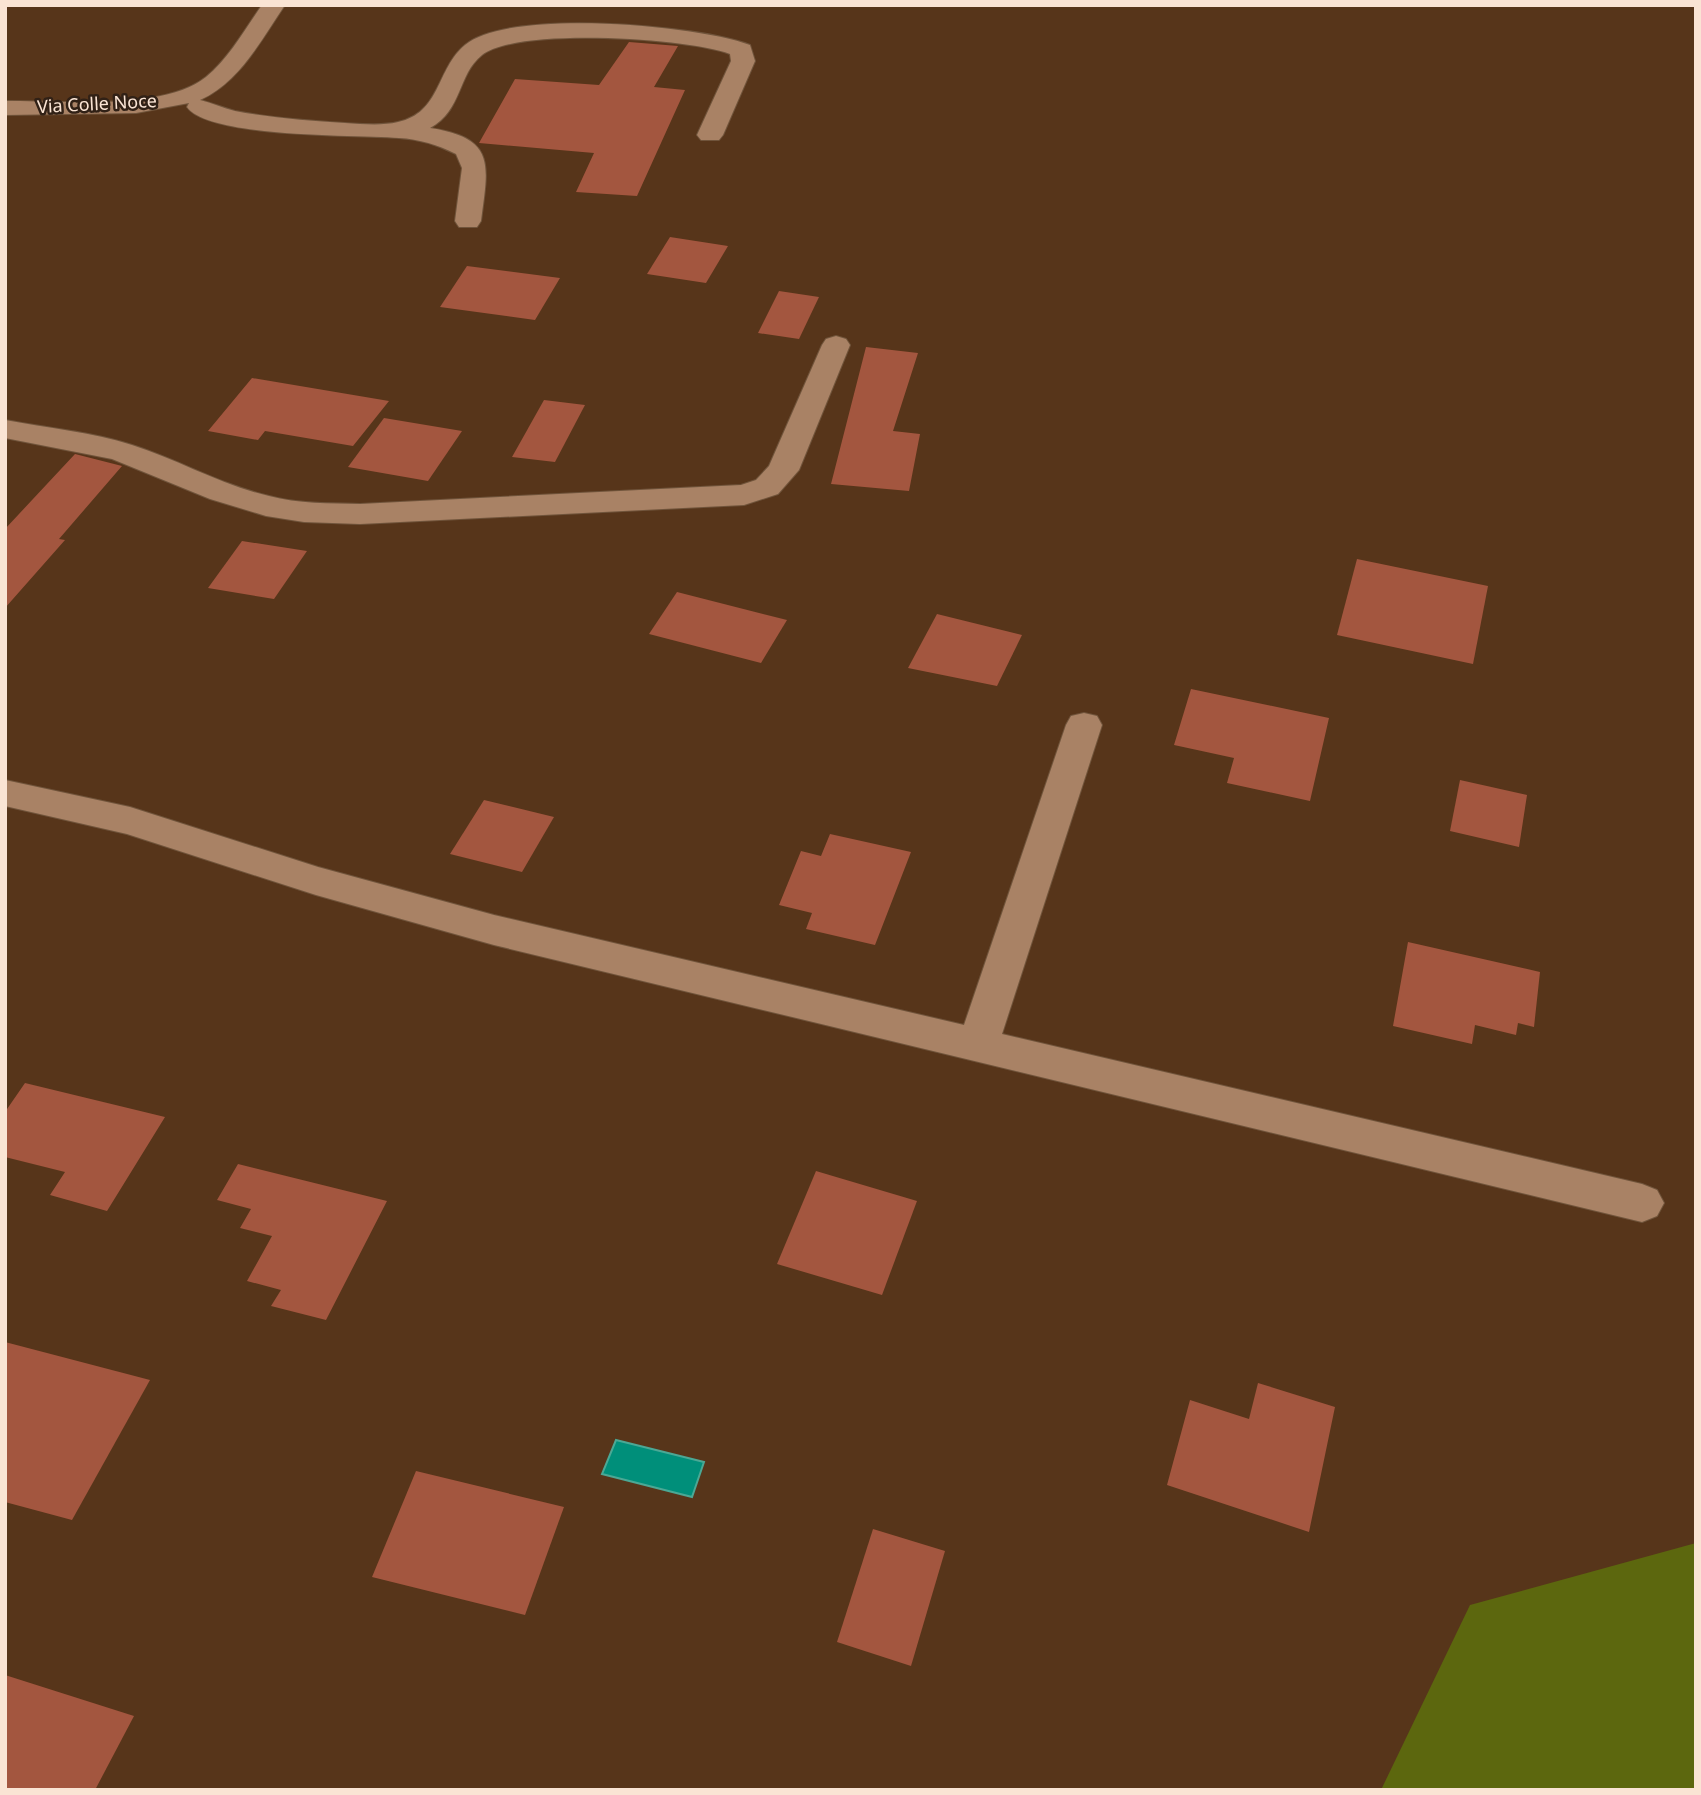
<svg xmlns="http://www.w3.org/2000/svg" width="1701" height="1795" font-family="'Noto Sans',sans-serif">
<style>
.green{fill:#5c670e}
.water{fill:#008f7a;stroke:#4ba895;stroke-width:2}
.building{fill:#a3563f}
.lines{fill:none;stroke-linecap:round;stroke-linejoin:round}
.minor-casing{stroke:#70543b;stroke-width:2}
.minor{fill:#a98265;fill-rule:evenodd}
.labels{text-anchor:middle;stroke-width:5;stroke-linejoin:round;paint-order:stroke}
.far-street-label{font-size:18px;fill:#fae4d4;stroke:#312116}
</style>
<rect width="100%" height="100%" fill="#57351a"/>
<path class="green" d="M1696 1543V1790H1381L1470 1605Z"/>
<path class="water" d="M616 1440 704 1462 692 1497 602 1474Z"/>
<g class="building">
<path d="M629 42 678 46 654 87 685 90 637 196 576 192 594 153 479 143 515 79 599 85Z"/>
<path d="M670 237 728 246 706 283 647 274Z"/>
<path d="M467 266 560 278 535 320 440 307Z"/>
<path d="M779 291 819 297 799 339 758 333Z"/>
<path d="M866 347 918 353 893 431 920 434 909 491 831 484Z"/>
<path d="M252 378 389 401 353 446 265 431 258 440 208 431Z"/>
<path d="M544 400 585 405 555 462 512 457Z"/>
<path d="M384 418 462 431 428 481 348 467Z"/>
<path d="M75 454 122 466 59 539 65 540 5 608V529Z"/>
<path d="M242 541 307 551 274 599 208 588Z"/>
<path d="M1357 559 1488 586 1473 664 1337 635Z"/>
<path d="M677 592 787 620 761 663 649 634Z"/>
<path d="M937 614 1022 635 997 686 908 668Z"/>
<path d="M1191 689 1329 718 1310 801 1227 783 1234 758 1174 745Z"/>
<path d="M1460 780 1527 795 1519 847 1450 831Z"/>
<path d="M484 800 554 817 522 872 450 854Z"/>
<path d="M830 834 911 852 875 945 806 929 812 913 779 905 801 851 821 856Z"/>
<path d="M1408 942 1540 972 1534 1027 1518 1023 1516 1035 1475 1025 1472 1044 1393 1026Z"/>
<path d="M25 1083 165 1117 107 1211 50 1195 65 1172 5 1157V1112Z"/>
<path d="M238 1164 387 1201 326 1320 271 1306 281 1290 247 1281 272 1236 240 1228 251 1209 217 1200Z"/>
<path d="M816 1171 917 1201 882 1295 777 1264Z"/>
<path d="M5 1342 150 1380 72 1520 5 1502Z"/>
<path d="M1258 1383 1335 1407 1309 1532 1167 1485 1190 1400 1249 1419Z"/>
<path d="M416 1471 564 1507 525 1615 372 1577Z"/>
<path d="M873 1529 945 1551 911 1666 837 1642Z"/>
<path d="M5 1675 134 1716 95 1790H5Z"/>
</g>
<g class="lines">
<defs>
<g id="minor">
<path d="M262 5H285C261 40 240 82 200 100 212 103 223 108 235 111 271 118 309 121 345 123 362 124 382 126 398 122 441 113 436 69 465 45 509 8 698 25 750 45L755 61 723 135 719 140H701L697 135 731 61 730 54C689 38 516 27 482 55 457 75 463 110 430 128 497 138 488 166 481 221L477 227H459L455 221 462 168 456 154C438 145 419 139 399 138 360 135 208 138 187 107L189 103 136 113 5 115V101C59 100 162 112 206 77 229 58 245 29 262 5Z"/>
<path d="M836 336 846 339 850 345 799 470 778 494 744 505 360 524 304 522 266 516 210 499 112 459 5 438V420C47 428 92 432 132 445 179 460 221 485 269 496 298 504 330 503 360 504L741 485 756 480 769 466 822 345 826 339Z"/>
<path d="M1084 713 1097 716 1102 725 1002 1034 1642 1184 1657 1190 1664 1203 1657 1216 1642 1222 494 945 316 895 127 834 5 806V780L130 807 318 867 494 915 964 1025 1066 725 1071 716Z"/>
</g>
</defs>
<use href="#minor" class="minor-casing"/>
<use href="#minor" class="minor"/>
</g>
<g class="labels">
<g class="far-street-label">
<text transform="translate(97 104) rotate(-3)" y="6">Via Colle Noce</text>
</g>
</g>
<rect width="1701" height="1795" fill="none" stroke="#fae4d4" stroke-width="14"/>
</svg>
